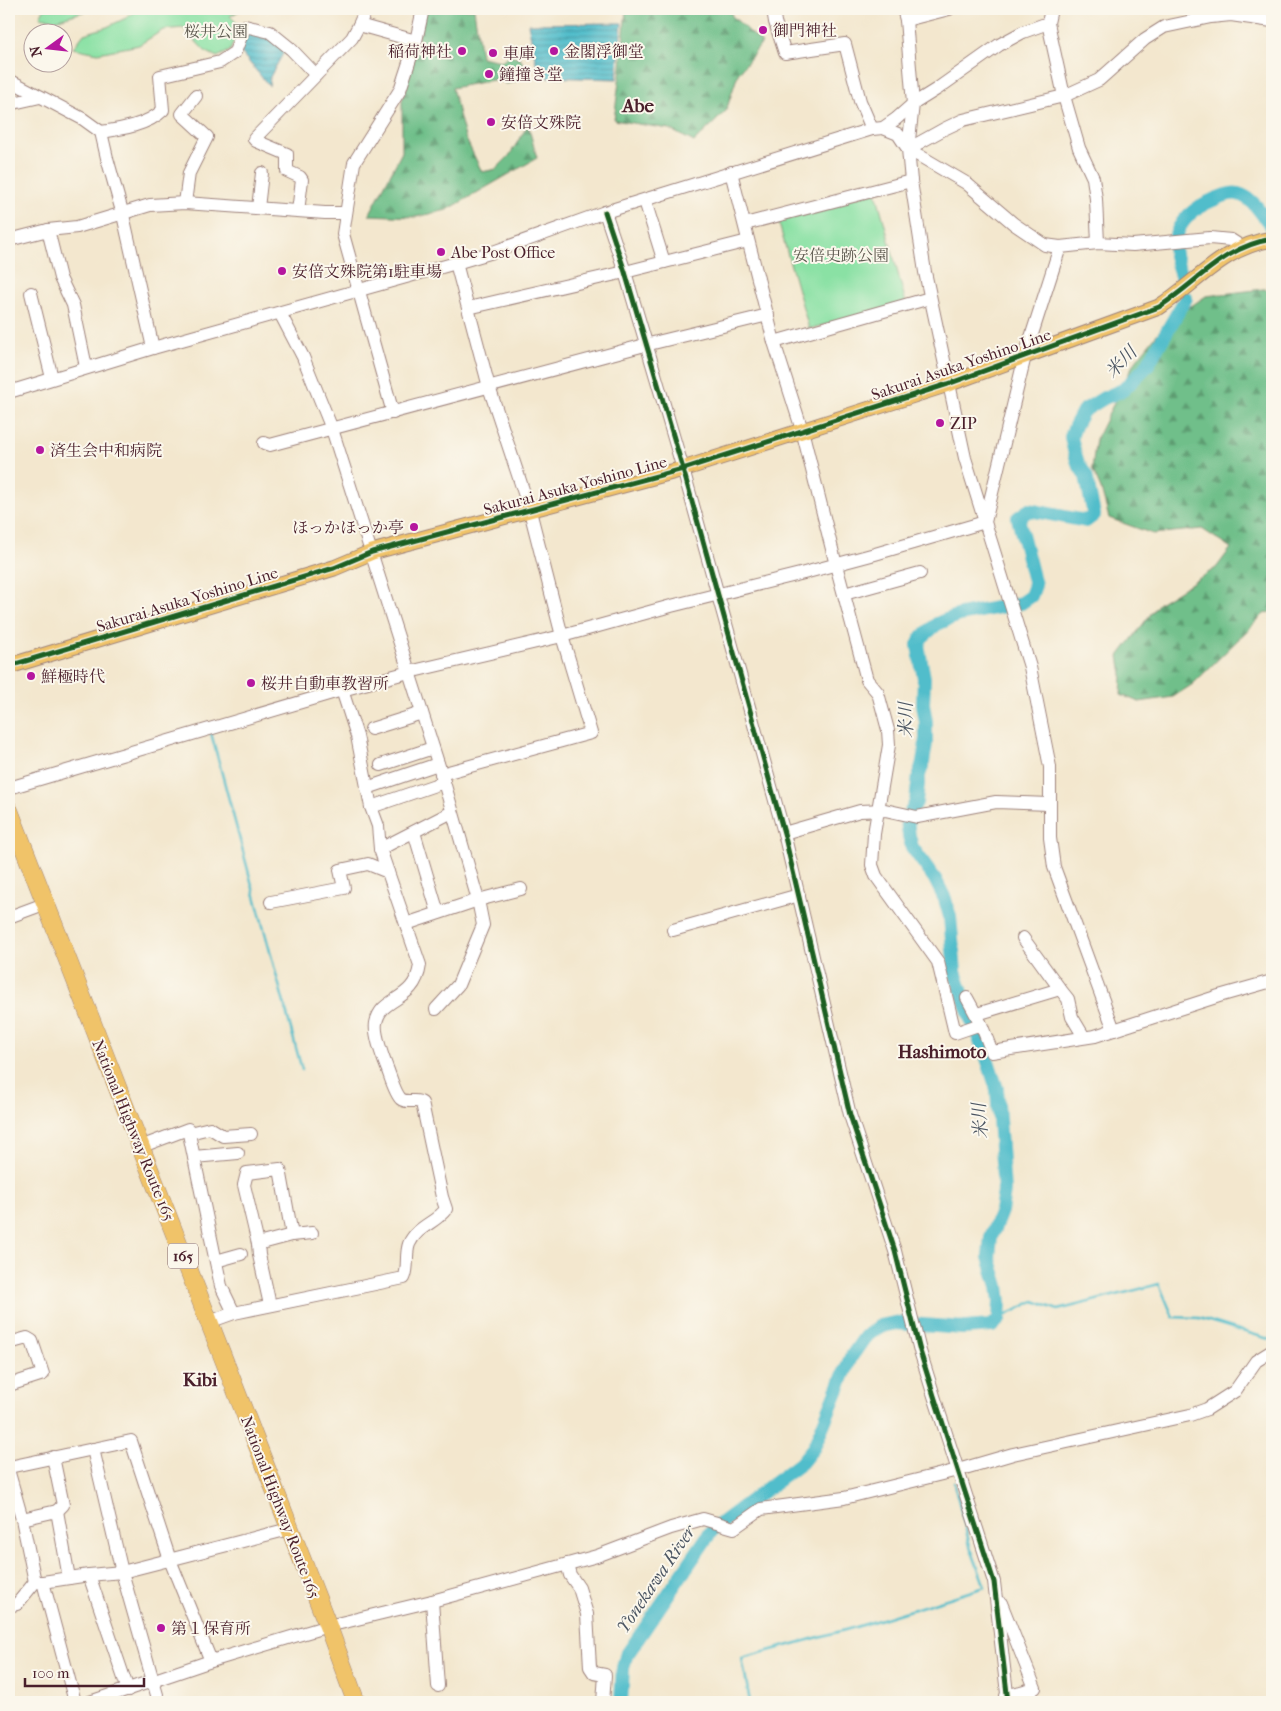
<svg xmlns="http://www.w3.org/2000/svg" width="1281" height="1711" font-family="'IM FELL French Canon','Noto Serif JP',serif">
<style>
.forest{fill:url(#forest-firs);stroke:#5c6f5a}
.green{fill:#8ae1a4;stroke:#6a8068}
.water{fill:url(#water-rules);stroke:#4e6e7b}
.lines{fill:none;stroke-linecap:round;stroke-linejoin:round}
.stream{stroke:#51bdcb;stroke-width:2.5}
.river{stroke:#51bdcb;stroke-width:14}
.minor-casing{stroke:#9e837c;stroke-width:14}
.major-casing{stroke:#9e837c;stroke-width:17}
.highway-casing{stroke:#9e837c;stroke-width:19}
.minor{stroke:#fff;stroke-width:12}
.major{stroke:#f0c369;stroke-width:15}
.highway{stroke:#f0c369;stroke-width:18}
.cycleway-casing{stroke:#fbf7ec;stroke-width:8}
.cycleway{stroke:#1b5e20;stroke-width:5}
.poi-dot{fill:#b5179e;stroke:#fbf7ec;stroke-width:2}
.labels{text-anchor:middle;stroke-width:4;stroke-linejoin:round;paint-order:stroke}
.shield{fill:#fbf7ec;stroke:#7f6065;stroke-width:1}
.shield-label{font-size:15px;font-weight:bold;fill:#4a1f2b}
.poi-label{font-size:16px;fill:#4a1f2b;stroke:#fbf7ec;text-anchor:start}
.park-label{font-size:16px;fill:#5d594f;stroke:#fbf7ec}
.street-label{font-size:16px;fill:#4a1f2b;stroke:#fbf7ec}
.water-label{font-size:18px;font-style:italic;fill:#4c5663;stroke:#fbf7ec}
.quarter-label{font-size:19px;font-weight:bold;fill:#4a1f2b;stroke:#fbf7ec}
</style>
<defs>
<pattern id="forest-firs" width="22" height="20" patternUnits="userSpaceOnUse" patternTransform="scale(1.25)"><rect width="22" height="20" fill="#6fbf8a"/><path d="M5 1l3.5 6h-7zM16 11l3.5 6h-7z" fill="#5d9b71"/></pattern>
<pattern id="water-rules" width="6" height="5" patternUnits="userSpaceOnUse" patternTransform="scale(1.25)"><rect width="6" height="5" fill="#51bdcb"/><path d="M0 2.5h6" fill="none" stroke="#4599a5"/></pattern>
</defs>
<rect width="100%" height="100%" fill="#fbf7ec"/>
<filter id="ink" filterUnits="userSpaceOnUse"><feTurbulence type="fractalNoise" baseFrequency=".02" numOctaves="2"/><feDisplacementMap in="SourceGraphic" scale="10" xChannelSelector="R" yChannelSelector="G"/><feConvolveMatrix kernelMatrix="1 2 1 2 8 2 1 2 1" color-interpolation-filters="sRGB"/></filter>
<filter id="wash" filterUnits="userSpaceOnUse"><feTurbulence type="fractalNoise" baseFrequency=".0096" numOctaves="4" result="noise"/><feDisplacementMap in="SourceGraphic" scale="20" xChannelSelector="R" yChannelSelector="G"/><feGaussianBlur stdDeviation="1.12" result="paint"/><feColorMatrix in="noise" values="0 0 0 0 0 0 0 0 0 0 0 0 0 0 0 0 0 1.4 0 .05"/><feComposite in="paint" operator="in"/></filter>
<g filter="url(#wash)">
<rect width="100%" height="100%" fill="#f3e7ce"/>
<g class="forest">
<path d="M426 9H474L481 57 501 61 511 55 520 58C529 75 524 80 506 84L498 79 452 88 465 137 482 172 496 169 509 156 528 125 537 158 447 210 416 217 369 215 402 152V101Z"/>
<path d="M626 9H730L732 16 762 43 738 74 726 111 694 142 669 129 614 120 621 66Z"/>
<path d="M1263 289 1272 290V611L1264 614 1193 684 1173 697 1139 702 1121 695 1122 674 1119 656 1159 603 1216 568 1231 548 1202 529 1153 534 1109 518 1101 489 1092 468 1096 439 1134 363 1166 323 1206 296Z"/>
</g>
<g class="green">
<path d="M44 9H93L55 20 40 17Z"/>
<path d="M139 9H243L230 16 240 26 230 51 217 57 205 51 183 28 163 30 139 45 98 53 73 48 84 34 107 27 126 18Z"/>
<path d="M876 192 906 303 809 329 777 217Z"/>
</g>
<g class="water">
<path d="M622 23 617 79 539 77 528 24Z"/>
<path d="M249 28 273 35 285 50 270 77 269 86 239 50Z"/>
</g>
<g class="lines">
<g class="stream">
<path d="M211 733 302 1070"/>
<path d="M999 1319 1034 1301 1058 1310 1159 1284 1173 1317 1199 1318 1272 1340"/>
<path d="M750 1702 742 1658 856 1627 985 1587 970 1546 954 1483"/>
</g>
<g class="river">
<path d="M1183 281C1180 272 1177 264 1175 255 1170 229 1190 209 1213 200 1220 197 1231 192 1238 194 1254 198 1261 214 1271 225H1272"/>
<path d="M621 1702 623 1668 626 1656 712 1530 801 1463 814 1447 851 1357 865 1337 880 1326 896 1323 963 1328 992 1326 999 1319 1000 1302 998 1286 989 1257 991 1237 1001 1211 1004 1191 997 1089 986 1055 971 1019 955 972 950 917 945 899 935 879 912 847 909 836 907 820 916 802 919 775 923 763 926 743V722L923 704 924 678 918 645 921 638 937 624 946 620 960 615 1021 603 1031 596 1035 585 1018 518 1029 510 1086 521 1094 515 1086 476 1078 463 1074 450 1071 437 1075 426 1083 411 1104 398 1123 390 1147 366 1186 298"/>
</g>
</g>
</g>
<g filter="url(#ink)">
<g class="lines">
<defs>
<g id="minor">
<path d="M773 9 775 22 785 53 845 44 860 101 872 129"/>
<path d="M1051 9 1048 23 1064 96 1079 148 1093 178 1096 199 1098 243"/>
<path d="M906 20 949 9"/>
<path d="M359 25 416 41"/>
<path d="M9 80 83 119 101 132 107 158 123 215 153 348"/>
<path d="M9 104 40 97"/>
<path d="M883 128 898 134 908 149 966 183 1014 224 1045 245 1060 247 1098 243 1133 245 1210 238 1231 240 1242 247"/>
<path d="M101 132C121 129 148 125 163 110L160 76 220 62 235 52 245 26 270 32 291 49 316 75"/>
<path d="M908 149 944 129 963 120 1064 96 1099 80 1145 39 1164 27 1211 17 1231 15 1272 21"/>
<path d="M731 172 774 342 802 430 836 565 867 680 878 693 888 730 889 745 874 834 872 865 876 876 938 962 955 1033 981 1024 992 1052 1095 1036 1219 996 1272 981"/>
<path d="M645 201 664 262"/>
<path d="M185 203 189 173 207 137 182 114 196 96"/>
<path d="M258 208 262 173"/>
<path d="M298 211 302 180 300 177 287 171V154L256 141 254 139 352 38 359 25 366 9"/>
<path d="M605 212 625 272 683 469 784 833 850 1115 895 1251 920 1351 934 1396 994 1582 1008 1702"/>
<path d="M745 224 911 181"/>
<path d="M48 230 60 278 73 305 86 367"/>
<path d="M9 240 48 230 77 227 150 205 185 203 325 213H345"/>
<path d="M1060 247 1025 356 985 522 1030 667 1050 767V838L1054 867 1114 1030"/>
<path d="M31 293 52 378"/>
<path d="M468 308 625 272 748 241"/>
<path d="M280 313 303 357 332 429 444 782 478 900 406 924"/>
<path d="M774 342 930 298"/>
<path d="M9 392 153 348 456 263 493 252 605 212 872 129 883 128 896 119 913 104 937 89 999 45 1023 32 1048 23"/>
<path d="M393 413 343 234 354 163 400 90 416 41 423 9"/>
<path d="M264 443 270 445 645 345 768 315"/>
<path d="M844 594 920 573"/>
<path d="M371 729 422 713"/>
<path d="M381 765 433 748"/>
<path d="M441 774 591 733 562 636 530 511 489 387 456 263"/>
<path d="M9 788 342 690 409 672 562 636 671 606 804 573 875 554 985 522 965 458 925 272 911 181 908 149 913 104 906 20 903 9"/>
<path d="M367 788 438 764"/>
<path d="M371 807 444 782"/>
<path d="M414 832 438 913"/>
<path d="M784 833 860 811 885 810 917 817 996 802 1049 804"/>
<path d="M380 849 452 812"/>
<path d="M271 902 344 888 340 870 368 864 388 872"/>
<path d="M9 917 44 904"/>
<path d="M673 930 799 895"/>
<path d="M1060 989 1068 999 1072 1017 1084 1037"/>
<path d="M967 998 980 1022"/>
<path d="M436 1009 458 985 483 925 478 900 521 889"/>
<path d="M977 1014 1060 989 1023 938"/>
<path d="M189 1133 210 1128 223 1136 251 1134"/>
<path d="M140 1147 188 1129 221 1286 234 1313"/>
<path d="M194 1157 238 1153"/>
<path d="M258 1244 292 1235 312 1233"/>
<path d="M216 1261 241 1254"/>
<path d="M270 1305 259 1255 258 1244 244 1185 247 1173 280 1169 292 1235"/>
<path d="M209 1322 234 1313 404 1278C409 1269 405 1255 409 1244 417 1226 436 1223 446 1209L442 1197 422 1103C416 1098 407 1104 401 1099 395 1094 390 1075 387 1068 383 1058 374 1033 376 1023 381 995 415 1003 420 965L380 849 378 826 371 807 357 736 342 690"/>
<path d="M9 1343 27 1338 32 1341 43 1374 9 1385"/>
<path d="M93 1449 122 1572 159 1702"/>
<path d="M53 1457 63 1505 57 1511"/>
<path d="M9 1467 131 1441 170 1560 211 1661"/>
<path d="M9 1473 22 1519 35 1582"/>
<path d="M22 1519 57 1511 69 1578"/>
<path d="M567 1564 570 1575 579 1588 587 1614 590 1667 594 1673 605 1675 603 1702"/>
<path d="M89 1575 128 1690"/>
<path d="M35 1582H43L89 1575 122 1572 289 1529"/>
<path d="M43 1582 75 1702"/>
<path d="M432 1601 438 1686"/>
<path d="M1001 1603 1035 1688 1006 1696"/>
<path d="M9 1606 17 1604 35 1582"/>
<path d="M90 1702 211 1661 328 1626 432 1601 597 1556 671 1528 703 1519 734 1528 761 1509 844 1498 958 1470 1013 1454 1190 1415 1207 1409 1235 1391 1256 1361 1272 1351"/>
</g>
<path id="major" d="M9 666 334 568 372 552 683 469 948 384 1159 307C1199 281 1223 247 1272 239"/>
<path id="highway" d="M9 810 328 1626 356 1702"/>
</defs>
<use href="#minor" class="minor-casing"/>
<use href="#major" class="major-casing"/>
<use href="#highway" class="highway-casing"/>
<use href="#minor" class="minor"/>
<use href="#major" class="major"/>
<use href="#highway" class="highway"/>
<defs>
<g id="cycleway">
<path d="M605 212 625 272 683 469 784 833 850 1115 895 1251 920 1351 934 1396 994 1582 1008 1702"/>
<path d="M9 666 334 568 372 552 683 469 948 384 1159 307C1199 281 1223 247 1272 239"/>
</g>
</defs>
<use href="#cycleway" class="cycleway-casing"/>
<use href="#cycleway" class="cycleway"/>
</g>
</g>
<g class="poi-dot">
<circle cx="763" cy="30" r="5"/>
<circle cx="462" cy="51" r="5"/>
<circle cx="554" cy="51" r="5"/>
<circle cx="493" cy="53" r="5"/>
<circle cx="489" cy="74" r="5"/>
<circle cx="491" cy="122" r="5"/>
<circle cx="441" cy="252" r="5"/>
<circle cx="282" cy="271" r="5"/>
<circle cx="940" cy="423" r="5"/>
<circle cx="40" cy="450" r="5"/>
<circle cx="414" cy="527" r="5"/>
<circle cx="31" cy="676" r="5"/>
<circle cx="251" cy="683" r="5"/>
<circle cx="161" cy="1628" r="5"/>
</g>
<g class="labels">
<rect class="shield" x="168" y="1243.5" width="30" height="25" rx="4"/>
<g class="shield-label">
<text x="183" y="1261">165</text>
</g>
<g class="poi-label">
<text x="773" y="36">御門神社</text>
<text x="452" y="57" text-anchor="end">稲荷神社</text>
<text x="564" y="57">金閣浮御堂</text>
<text x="503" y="59">車庫</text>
<text x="499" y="80">鐘撞き堂</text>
<text x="501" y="128">安倍文殊院</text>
<text x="451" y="258">Abe Post Office</text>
<text x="292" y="277">安倍文殊院第1駐車場</text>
<text x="950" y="429">ZIP</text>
<text x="50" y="456">済生会中和病院</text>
<text x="404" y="533" text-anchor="end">ほっかほっか亭</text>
<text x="41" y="682">鮮極時代</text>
<text x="261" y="689">桜井自動車教習所</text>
<text x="171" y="1634">第１保育所</text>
</g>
<g class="park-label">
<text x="216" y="37">桜井公園</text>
<text x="841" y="261">安倍史跡公園</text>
</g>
<g class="street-label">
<text transform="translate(961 364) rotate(-19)" y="6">Sakurai Asuka Yoshino Line</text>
<text transform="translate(575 485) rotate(-15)" y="6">Sakurai Asuka Yoshino Line</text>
<text transform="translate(187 599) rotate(-17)" y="6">Sakurai Asuka Yoshino Line</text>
<text transform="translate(134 1130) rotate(68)" y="6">National Highway Route 165</text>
<text transform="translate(281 1507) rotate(69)" y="6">National Highway Route 165</text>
</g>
<g class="water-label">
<text transform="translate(1121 362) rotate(-46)" y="6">米川</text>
<text transform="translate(906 720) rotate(-91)" y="6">米川</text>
<text transform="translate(980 1121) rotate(-94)" y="6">米川</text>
<text transform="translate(656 1579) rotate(-56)" y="6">Yonekawa River</text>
</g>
<g class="quarter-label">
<text x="638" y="112">Abe</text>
<text x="942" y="1058">Hashimoto</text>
<text x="200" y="1386">Kibi</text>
</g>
</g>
<rect width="1281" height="1711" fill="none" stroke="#fbf7ec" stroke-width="30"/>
<g transform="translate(48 48) rotate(255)"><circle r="24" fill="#fbf7ec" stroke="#b4a19f"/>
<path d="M0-4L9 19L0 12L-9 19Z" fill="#b5179e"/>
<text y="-8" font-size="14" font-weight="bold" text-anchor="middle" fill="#4a1f2b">N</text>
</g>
<path d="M25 1678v8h119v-8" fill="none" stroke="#4a1f2b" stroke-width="2.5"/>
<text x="32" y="1678" font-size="15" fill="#4a1f2b" stroke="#fbf7ec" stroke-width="4" paint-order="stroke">100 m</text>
</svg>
